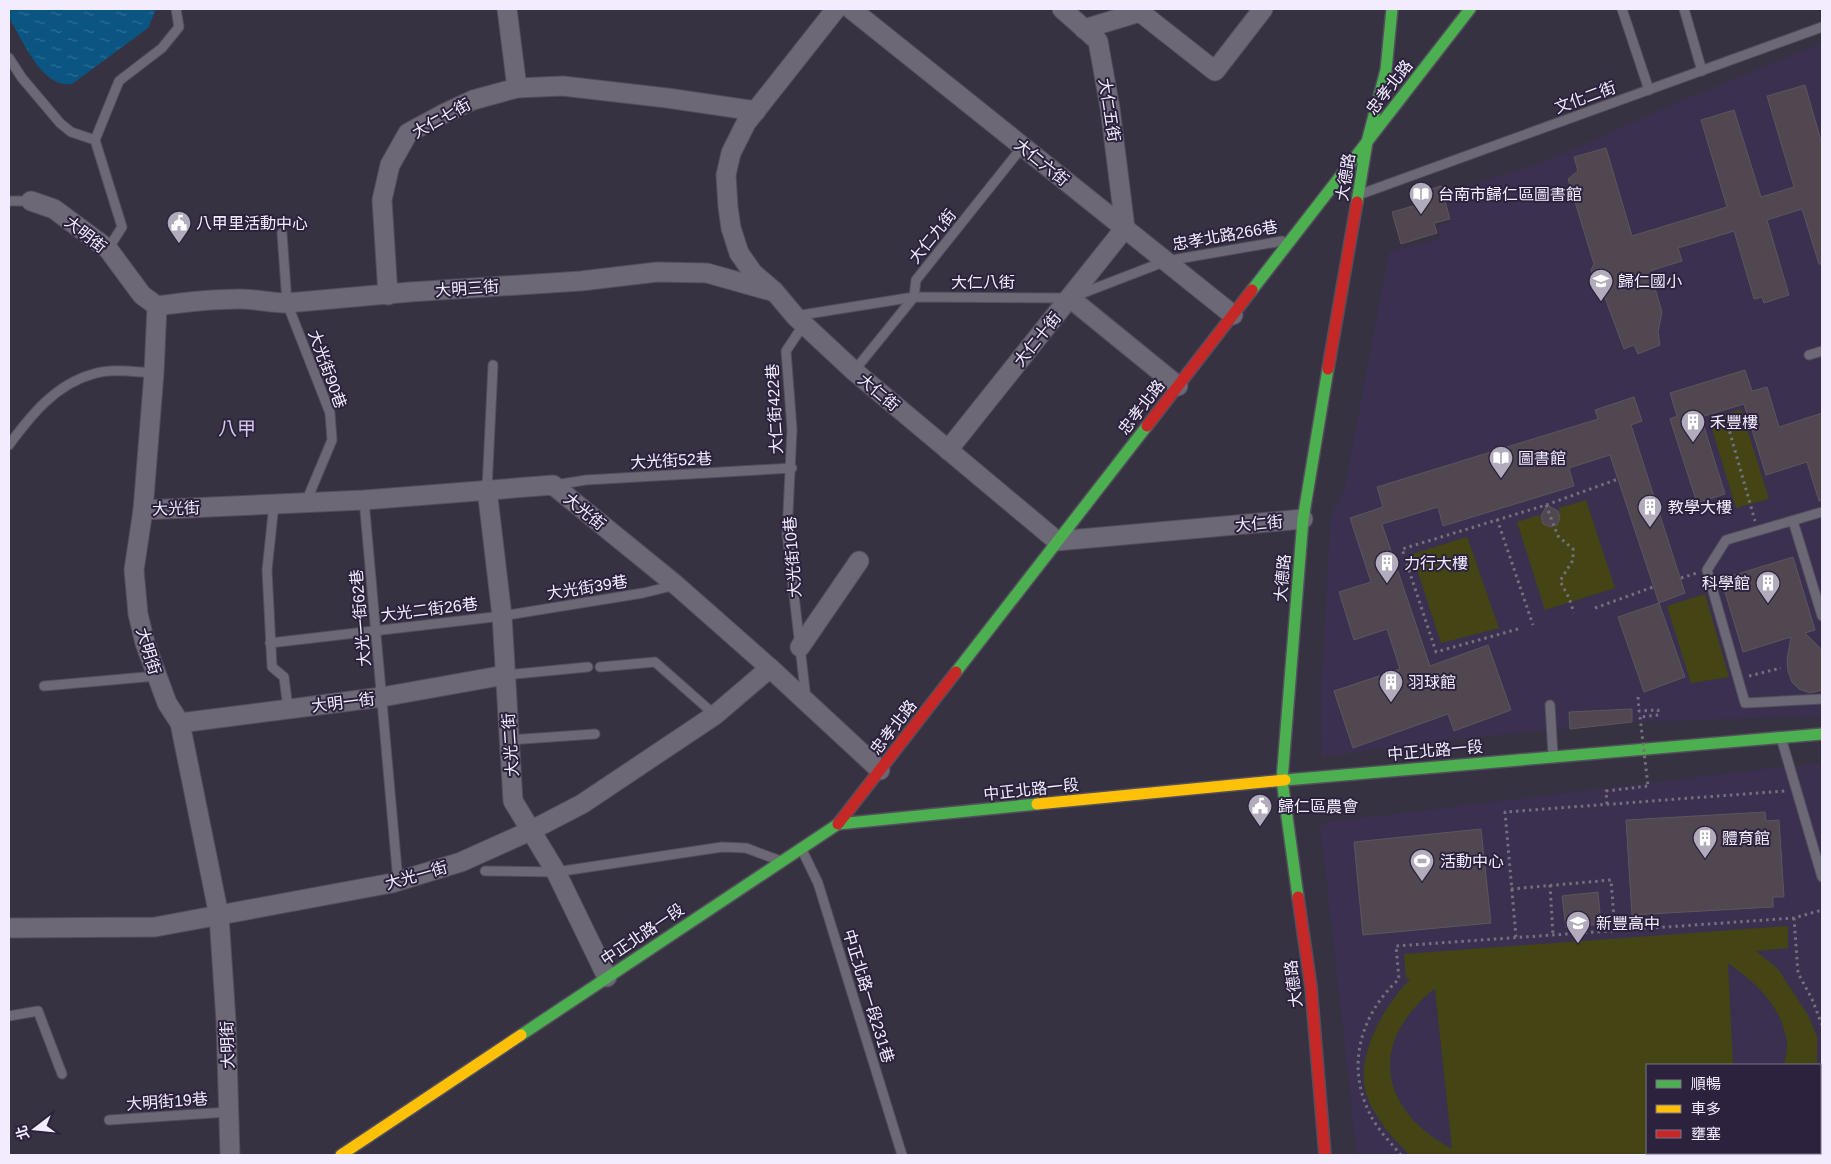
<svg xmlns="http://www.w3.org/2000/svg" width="1831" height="1164" font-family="Arial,'Noto Sans TC',sans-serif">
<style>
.built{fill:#3c3050;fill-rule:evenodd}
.green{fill:#444414;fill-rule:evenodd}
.water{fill:url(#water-ripples)}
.building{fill:#504750;stroke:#5e555d}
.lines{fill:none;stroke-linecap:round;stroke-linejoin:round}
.lane-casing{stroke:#524e5b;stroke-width:11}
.street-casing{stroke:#524e5b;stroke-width:21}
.fast-casing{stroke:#524e5b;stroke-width:14}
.slow-casing{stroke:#524e5b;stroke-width:14}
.jam-casing{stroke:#524e5b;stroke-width:14}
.path{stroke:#74707c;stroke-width:3;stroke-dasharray:2.5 4;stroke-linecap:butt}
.lane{stroke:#6d6875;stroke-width:9}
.street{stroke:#6d6875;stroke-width:19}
.fast{stroke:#4caf50;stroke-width:11}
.slow{stroke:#ffc107;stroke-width:11}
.jam{stroke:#c62828;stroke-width:11}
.path-bridge{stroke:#74707c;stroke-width:3;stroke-dasharray:2.5 4;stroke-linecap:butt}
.labels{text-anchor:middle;stroke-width:4;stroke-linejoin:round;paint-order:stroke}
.street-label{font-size:16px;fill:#f2ecfe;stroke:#2c223d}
.poi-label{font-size:16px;fill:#f2ecfe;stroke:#2c223d;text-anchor:start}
.quarter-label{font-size:19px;fill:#d4c8eb;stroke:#2c223d}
</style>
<defs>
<pattern id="water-ripples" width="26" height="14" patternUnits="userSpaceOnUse" patternTransform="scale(1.25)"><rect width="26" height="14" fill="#0b5582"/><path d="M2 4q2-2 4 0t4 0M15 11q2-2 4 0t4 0" fill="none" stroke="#2f6e95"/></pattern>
</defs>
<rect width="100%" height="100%" fill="#373241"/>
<g class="built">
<path d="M1822 43V716L1632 722 1455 739 1322 757 1321 695 1331 514 1344 491 1389 252 1440 239 1438 225 1451 221 1446 192 1542 163 1676 103Z"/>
<path d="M1822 764V1155H1357L1320 823 1789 766ZM1647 1065H1820V1153H1647Z"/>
</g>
<g class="green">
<path d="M1741 409 1769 499 1736 508 1709 419Z"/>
<path d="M1586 500 1615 588 1545 610 1517 522 1539 515 1543 524 1550 527 1557 525 1560 518 1559 508Z"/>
<path d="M1467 537 1499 628 1441 643 1412 554Z"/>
<path d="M1705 594 1729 677 1691 683 1667 606Z"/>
<path d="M1788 926V948L1756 951 1778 969 1808 1015 1817 1037V1065H1784C1785 1058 1788 1049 1787 1042 1782 1006 1756 983 1728 963L1733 1065H1647V1153H1768L1760 1155H1410C1392 1138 1371 1114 1365 1089 1357 1052 1386 1004 1410 979L1406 978 1404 954ZM1434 989H1435L1452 1149C1378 1109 1368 1043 1434 989Z"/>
<path d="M1822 1135V1155H1799L1798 1153H1820V1136Z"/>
</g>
<path class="water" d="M9 9H156L148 28 72 84C42 89 23 40 9 18Z"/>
<g class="building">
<path d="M1805 85 1822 144V264H1819L1802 209 1767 220 1789 295 1764 303 1762 297 1754 299 1734 231 1678 248 1682 261 1650 271 1662 312 1658 332 1660 345 1638 354 1634 345 1624 349 1601 287 1594 283 1591 270 1594 264 1568 179 1578 171 1574 157 1606 148 1632 236 1727 207 1701 120 1734 110 1761 197 1794 187 1767 96Z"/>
<path d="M1441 186 1450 219 1434 223 1437 233 1401 244 1392 212 1427 202 1424 191Z"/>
<path d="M1745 370 1752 391 1767 387 1779 427 1822 413V501H1819L1807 462 1766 475 1744 404 1701 417 1725 494 1697 503 1670 419 1677 416 1670 393Z"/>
<path d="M1634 397 1642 421 1631 425 1685 593 1659 603 1610 455 1569 468 1574 486 1443 526 1438 507 1382 524 1430 666 1488 645 1511 710 1454 731 1448 714 1353 748 1334 691 1400 669 1387 629 1354 640 1339 592 1371 582 1350 518 1383 507 1377 487 1598 419 1595 410Z"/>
<path d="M1547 505 1558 511 1560 518 1557 525 1550 527 1543 524 1541 516Z"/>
<path d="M1793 557 1815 630 1805 633 1822 650V690L1810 693 1799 689 1792 682 1788 671 1787 660 1791 637 1743 652 1721 579Z"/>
<path d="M1659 603 1685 677 1644 692 1618 617Z"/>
<path d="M1632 709V722L1570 729 1569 712Z"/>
<path d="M1765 812 1766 821 1779 820 1784 897H1773V907L1632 915 1626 820Z"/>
<path d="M1481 829 1491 923 1363 935 1354 842Z"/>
<path d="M1598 892 1601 924 1566 928 1562 896Z"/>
</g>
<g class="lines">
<defs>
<g id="lane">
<path d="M1622 9 1649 90"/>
<path d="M1684 9 1702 71"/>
<path d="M9 58 22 78 60 123 71 132 95 140 122 227 108 249"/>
<path d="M95 140 119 81 162 48 179 27 176 9"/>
<path d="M1361 194 1822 27"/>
<path d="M9 201H31"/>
<path d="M282 233 287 303 330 413 332 440 306 502"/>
<path d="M795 316 914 297 1070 298 1166 261 1282 241"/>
<path d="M804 324 786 351 792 429 787 534 806 699"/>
<path d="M1809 355 1822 351"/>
<path d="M854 371 914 297 916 280 1023 146"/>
<path d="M9 445C31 415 56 384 93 374 112 368 134 372 154 373"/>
<path d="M555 485 586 480 792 468"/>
<path d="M487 489 493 365"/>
<path d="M364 500 398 881"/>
<path d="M274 504 267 570 272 667 284 677 288 709"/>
<path d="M1822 512 1726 540 1707 570 1745 703 1822 699"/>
<path d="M1793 521 1822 616"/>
<path d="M270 643 502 616 643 593 676 585"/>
<path d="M600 667 655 662 715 715"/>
<path d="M505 675 588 667"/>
<path d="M44 686 156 676"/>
<path d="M1550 705 1553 755"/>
<path d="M509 740 595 734"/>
<path d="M1782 741 1822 877"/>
<path d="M802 850 818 883 902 1155"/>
<path d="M485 871 556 872 722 847 746 848 778 860"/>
<path d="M9 1016 38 1011 62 1074"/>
<path d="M109 1120 228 1112"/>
</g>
<g id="street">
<path d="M507 9 517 88"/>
<path d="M836 9 746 123 731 153 726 175 728 207 731 228 739 253 753 273 774 291 795 316 854 371 1057 541 1303 519"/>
<path d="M851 9 1233 315"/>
<path d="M1140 12 1215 71 1263 9"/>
<path d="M1084 29 1140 12 1142 9"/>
<path d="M31 201 54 209 108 249 142 295 157 306 154 373 143 510 134 570 138 614 145 643 167 703 180 723 219 916 226 1021 230 1155"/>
<path d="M388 295 382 200 390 165 408 133 445 113 473 100 517 88 563 86 667 98 756 111"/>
<path d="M1070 298 1178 386"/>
<path d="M157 306C185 302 212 299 240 299 256 299 271 303 287 303L410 292 581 281 657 272 707 273 771 291"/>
<path d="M948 450 1125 228 1110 108 1098 41 1062 9"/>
<path d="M487 489 502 616 513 801 556 872 607 977"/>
<path d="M143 510 364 500 553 485 676 585 770 668 880 770"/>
<path d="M800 647 859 561"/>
<path d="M180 723 382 697 505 675"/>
<path d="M9 928 155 927 392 883 461 862 530 831 582 804 715 715 770 668"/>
</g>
<g id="fast">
<path d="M1357 202 1367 142 1386 70 1392 9"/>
<path d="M1252 290 1470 9"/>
<path d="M956 672 1147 426"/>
<path d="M1285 780 1822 734"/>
<path d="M1298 897 1282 780 1303 519 1328 369"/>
<path d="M521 1035 838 824 1037 804"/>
</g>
<g id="slow">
<path d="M1037 804 1285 780"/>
<path d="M341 1155 521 1035"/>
</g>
<g id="jam">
<path d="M1328 369 1357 202"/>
<path d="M1147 426 1252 290"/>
<path d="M838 824 956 672"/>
<path d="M1298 897 1311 987 1325 1155"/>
</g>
</defs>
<use href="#lane" class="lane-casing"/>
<use href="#street" class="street-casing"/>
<use href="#fast" class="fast-casing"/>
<use href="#slow" class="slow-casing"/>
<use href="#jam" class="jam-casing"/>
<g class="path">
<path d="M1726 419 1755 521"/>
<path d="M1546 505 1558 536 1573 549V560L1560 581 1569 598 1574 613"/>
<path d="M1497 519 1533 625"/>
<path d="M1681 578 1697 573"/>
<path d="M1595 608 1653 587"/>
<path d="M1518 629 1436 652 1402 549 1546 505 1618 479"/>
<path d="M1749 676 1781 668"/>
<path d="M1638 697 1639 711 1658 710 1659 715 1640 717"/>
<path d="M1607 804 1606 791 1648 786"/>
<path d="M1550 885 1553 935"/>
<path d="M1511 889 1611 880 1615 930"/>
<path d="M1794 918 1798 973 1812 999 1822 1025"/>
<path d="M1516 937 1505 812 1785 791"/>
<path d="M1820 1108 1822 1097"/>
<path d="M1820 1127H1822"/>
<path d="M1401 1155C1390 1142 1376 1128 1369 1112 1346 1064 1361 1014 1399 979L1396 946 1794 918 1822 910"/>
<path d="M1777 1155 1779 1153"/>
</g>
<use href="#lane" class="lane"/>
<use href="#street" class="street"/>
<use href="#fast" class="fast"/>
<use href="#slow" class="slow"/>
<use href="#jam" class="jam"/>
<path class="path-bridge" d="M1640 717 1648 786"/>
</g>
<defs>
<symbol id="library-pin" viewBox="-11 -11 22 30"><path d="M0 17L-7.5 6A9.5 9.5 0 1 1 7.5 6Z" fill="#b1abbc" stroke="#2c223d"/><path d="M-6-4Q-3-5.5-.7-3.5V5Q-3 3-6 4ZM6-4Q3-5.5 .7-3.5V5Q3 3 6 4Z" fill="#fff"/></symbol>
<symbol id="civic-pin" viewBox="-11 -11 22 30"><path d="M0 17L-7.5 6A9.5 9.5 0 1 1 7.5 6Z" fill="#b1abbc" stroke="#2c223d"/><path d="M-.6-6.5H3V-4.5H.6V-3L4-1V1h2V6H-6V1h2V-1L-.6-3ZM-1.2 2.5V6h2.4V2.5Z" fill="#fff"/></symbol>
<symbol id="school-pin" viewBox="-11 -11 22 30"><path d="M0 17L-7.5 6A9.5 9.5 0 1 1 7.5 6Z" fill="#b1abbc" stroke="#2c223d"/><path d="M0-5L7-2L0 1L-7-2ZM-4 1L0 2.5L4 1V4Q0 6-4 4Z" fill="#fff"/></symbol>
<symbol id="building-pin" viewBox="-11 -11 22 30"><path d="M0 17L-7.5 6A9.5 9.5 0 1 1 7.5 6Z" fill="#b1abbc" stroke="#2c223d"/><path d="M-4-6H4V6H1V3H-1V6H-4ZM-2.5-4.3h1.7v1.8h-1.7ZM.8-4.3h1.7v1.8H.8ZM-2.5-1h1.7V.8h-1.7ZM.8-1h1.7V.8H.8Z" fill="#fff"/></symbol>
<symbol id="stadium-pin" viewBox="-11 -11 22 30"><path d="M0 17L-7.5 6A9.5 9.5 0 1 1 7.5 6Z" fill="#b1abbc" stroke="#2c223d"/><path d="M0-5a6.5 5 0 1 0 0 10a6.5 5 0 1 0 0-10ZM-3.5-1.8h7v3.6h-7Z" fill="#fff"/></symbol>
</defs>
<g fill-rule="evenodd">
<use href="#library-pin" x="1407" y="180" width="28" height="38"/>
<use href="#civic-pin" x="165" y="209" width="28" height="38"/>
<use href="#school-pin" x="1587" y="267" width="28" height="38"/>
<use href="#building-pin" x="1679" y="408" width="28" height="38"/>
<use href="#library-pin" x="1487" y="444" width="28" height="38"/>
<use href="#building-pin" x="1636" y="493" width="28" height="38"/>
<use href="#building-pin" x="1373" y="549" width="28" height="38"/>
<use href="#building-pin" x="1754" y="569" width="28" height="38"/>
<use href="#building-pin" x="1377" y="668" width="28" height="38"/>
<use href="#civic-pin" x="1246" y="792" width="28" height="38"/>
<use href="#building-pin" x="1691" y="824" width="28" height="38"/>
<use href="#stadium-pin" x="1408" y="847" width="28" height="38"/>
<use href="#school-pin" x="1564" y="909" width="28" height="38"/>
</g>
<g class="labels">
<g class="street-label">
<text transform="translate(1389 87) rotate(-52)" y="6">忠孝北路</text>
<text transform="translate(1585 97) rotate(-20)" y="6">文化二街</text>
<text transform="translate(1110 110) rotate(81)" y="6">大仁五街</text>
<text transform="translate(441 118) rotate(-29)" y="6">大仁七街</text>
<text transform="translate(1042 162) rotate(39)" y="6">大仁六街</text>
<text transform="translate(1345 177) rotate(-81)" y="6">大德路</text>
<text transform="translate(86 234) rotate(38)" y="6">大明街</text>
<text transform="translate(1225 235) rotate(-10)" y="6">忠孝北路266巷</text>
<text transform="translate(932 236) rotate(-51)" y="6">大仁九街</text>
<text x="983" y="288">大仁八街</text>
<text transform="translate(467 288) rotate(-4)" y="6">大明三街</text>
<text transform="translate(1037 339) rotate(-51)" y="6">大仁十街</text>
<text transform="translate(328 369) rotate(70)" y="6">大光街90巷</text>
<text transform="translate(879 392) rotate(40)" y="6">大仁街</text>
<text transform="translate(1141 407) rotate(-52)" y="6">忠孝北路</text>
<text transform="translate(774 409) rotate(-93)" y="6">大仁街422巷</text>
<text transform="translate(671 460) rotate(-3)" y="6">大光街52巷</text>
<text transform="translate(176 508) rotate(-2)" y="6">大光街</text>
<text transform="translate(585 511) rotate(39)" y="6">大光街</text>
<text transform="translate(1259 523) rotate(-5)" y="6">大仁街</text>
<text transform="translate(792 557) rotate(-94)" y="6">大光街10巷</text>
<text transform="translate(1282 578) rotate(-85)" y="6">大德路</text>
<text transform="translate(587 587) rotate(-9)" y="6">大光街39巷</text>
<text transform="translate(429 609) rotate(-7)" y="6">大光二街26巷</text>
<text transform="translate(360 618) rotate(-95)" y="6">大光一街62巷</text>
<text transform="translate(149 651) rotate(73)" y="6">大明街</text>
<text transform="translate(343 702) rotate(-7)" y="6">大明一街</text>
<text transform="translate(893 727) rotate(-52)" y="6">忠孝北路</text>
<text transform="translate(510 745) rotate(-94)" y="6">大光二街</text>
<text transform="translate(1435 750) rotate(-5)" y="6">中正北路一段</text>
<text transform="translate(1031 789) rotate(-6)" y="6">中正北路一段</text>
<text transform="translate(416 875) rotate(-16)" y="6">大光一街</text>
<text transform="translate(642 934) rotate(-34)" y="6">中正北路一段</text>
<text transform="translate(1293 984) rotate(-97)" y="6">大德路</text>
<text transform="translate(869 996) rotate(73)" y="6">中正北路一段231巷</text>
<text transform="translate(227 1045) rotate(-92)" y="6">大明街</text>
<text transform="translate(167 1101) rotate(-4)" y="6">大明街19巷</text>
</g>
<g class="poi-label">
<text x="1438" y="200">台南市歸仁區圖書館</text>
<text x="196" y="229">八甲里活動中心</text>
<text x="1618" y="287">歸仁國小</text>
<text x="1710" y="428">禾豐樓</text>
<text x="1518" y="464">圖書館</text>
<text x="1668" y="513">教學大樓</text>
<text x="1404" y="569">力行大樓</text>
<text x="1750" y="589" text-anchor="end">科學館</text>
<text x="1408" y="688">羽球館</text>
<text x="1278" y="812">歸仁區農會</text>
<text x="1722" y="844">體育館</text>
<text x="1440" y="867">活動中心</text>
<text x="1596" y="929">新豐高中</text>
</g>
<g class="quarter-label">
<text x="237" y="435">八甲</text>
</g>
</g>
<rect width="1831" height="1164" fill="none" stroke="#f2ecfe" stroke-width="20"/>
<rect x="1646" y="1064" width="175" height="90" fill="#2c223d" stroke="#7b738a"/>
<rect x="1656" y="1080" width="25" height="8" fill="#4caf50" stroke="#7b738a"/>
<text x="1691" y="1089" font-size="15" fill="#f2ecfe">順暢</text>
<rect x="1656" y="1105" width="25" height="8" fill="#ffc107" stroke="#7b738a"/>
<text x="1691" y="1114" font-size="15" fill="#f2ecfe">車多</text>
<rect x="1656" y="1130" width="25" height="8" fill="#c62828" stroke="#7b738a"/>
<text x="1691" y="1139" font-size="15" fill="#f2ecfe">壅塞</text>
<g transform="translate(35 1129) rotate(254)" stroke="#2c223d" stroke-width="4" paint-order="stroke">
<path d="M0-4L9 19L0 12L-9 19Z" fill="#f2ecfe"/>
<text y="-8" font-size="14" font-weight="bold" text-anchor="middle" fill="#f2ecfe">北</text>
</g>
</svg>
